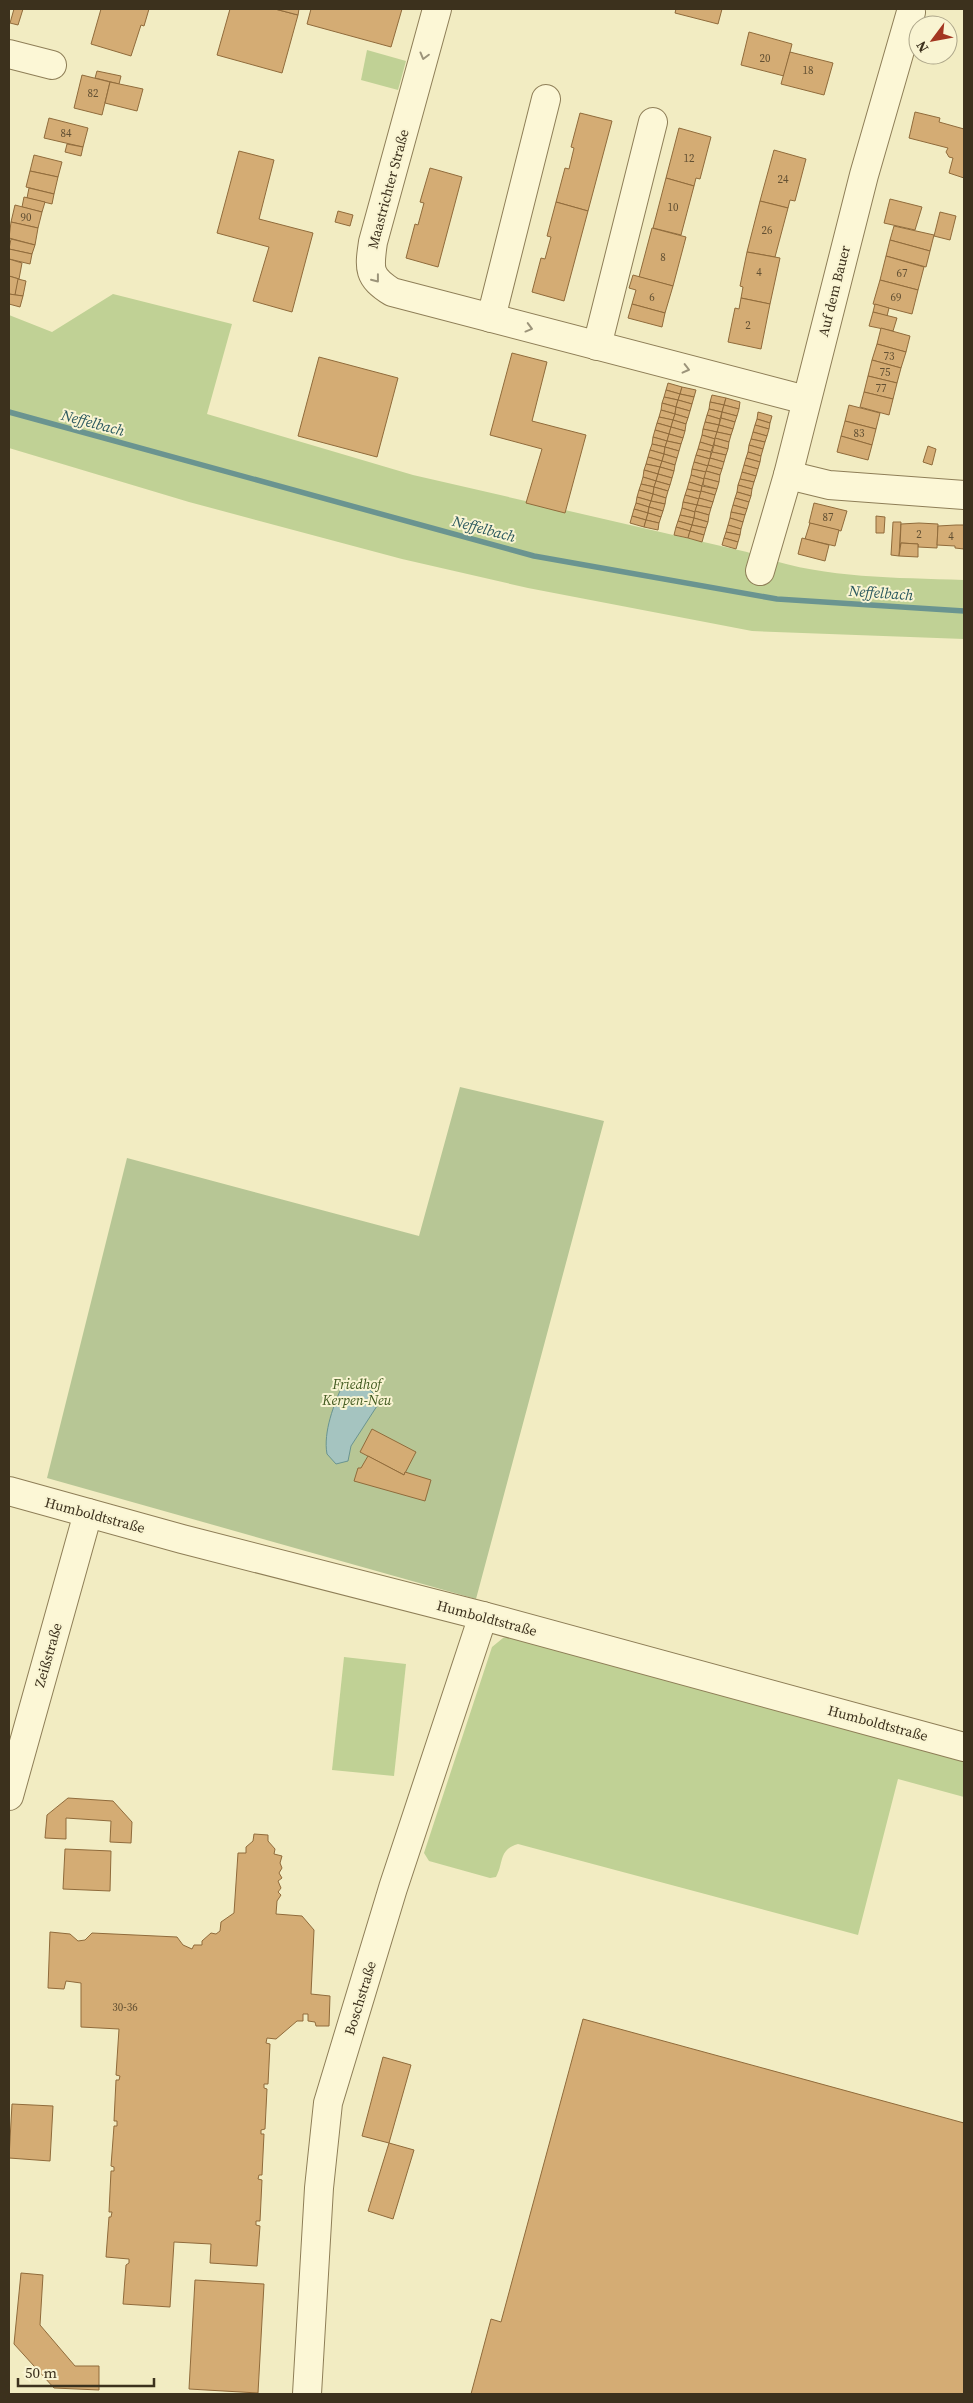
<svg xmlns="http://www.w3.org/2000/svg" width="973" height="2403" font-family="'Source Serif 4',serif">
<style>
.green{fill:#c0d195}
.cemetery{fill:#b7c695}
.water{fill:#a5c4c0;stroke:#6a9490}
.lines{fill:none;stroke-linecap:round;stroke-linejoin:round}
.stream{stroke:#6a9490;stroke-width:5.5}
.building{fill:#d4ac74;stroke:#906b3b}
.minor-casing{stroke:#8e7e57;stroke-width:30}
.minor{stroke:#fcf7d6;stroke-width:28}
.oneway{stroke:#9c947a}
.labels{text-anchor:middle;stroke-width:4;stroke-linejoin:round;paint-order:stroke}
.number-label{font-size:11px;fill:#625033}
.street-label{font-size:14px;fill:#3c311d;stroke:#f9f4d2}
.park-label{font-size:14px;font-style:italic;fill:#435b21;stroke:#f9f4d2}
.water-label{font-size:15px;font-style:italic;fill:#2b585e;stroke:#f9f4d2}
</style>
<rect width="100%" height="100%" fill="#f2ecc2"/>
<g class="green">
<path d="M367 50 406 61 398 90 361 80Z"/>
<path d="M113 294 232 324 207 414 413 475 747 552C820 579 888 577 964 580V639L752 631 528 588 402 559 189 502 9 448V315L52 332Z"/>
<path d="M518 1635 964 1755V1797L898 1779 858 1935 518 1844C498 1850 504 1863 496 1877L490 1878 429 1861 424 1853 492 1647 503 1638Z"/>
<path d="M344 1657 406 1664 394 1776 332 1770Z"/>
</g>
<path class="cemetery" d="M460 1087 604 1121 476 1599 47 1478 127 1158 419 1236Z"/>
<path class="water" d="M346 1383C360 1383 378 1389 377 1406L351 1446 348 1461 336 1464 327 1454C323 1432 334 1404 343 1384Z"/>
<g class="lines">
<path class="stream" d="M9 412 534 556 777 599 964 611"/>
</g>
<g class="building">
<path d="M14 9H23L18 25 10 23Z"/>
<path d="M101 9H149L144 26 141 25 131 56 91 44Z"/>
<path d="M230 9H275L298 15 282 73 217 55Z"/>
<path d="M275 9H299L298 15Z"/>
<path d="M311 9H402L391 47 307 24Z"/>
<path d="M676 9H722L718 24 675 13Z"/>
<path d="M749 32 792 44 784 76 741 65Z"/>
<path d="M790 52 833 63 824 95 781 84Z"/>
<path d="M97 71 121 76 119 84 95 78Z"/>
<path d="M82 75 110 82 102 115 74 108Z"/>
<path d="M110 82 143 89 137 111 105 103Z"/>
<path d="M915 112 940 118 939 122 964 129V178L949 173 953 158 949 157 946 152 948 148 909 138Z"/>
<path d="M580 113 612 121 588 211 556 202 565 168 569 169 574 148 571 147Z"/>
<path d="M49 118 88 128 83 147 44 138Z"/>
<path d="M679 128 711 137 700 179 696 178 694 186 666 178Z"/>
<path d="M67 144 83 147 81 156 65 152Z"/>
<path d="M774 150 806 159 795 201 790 200 788 208 760 201Z"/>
<path d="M239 151 274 160 259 219 313 233 292 312 253 301 269 247 217 233Z"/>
<path d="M34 155 62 162 58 177 30 171Z"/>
<path d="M430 168 462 177 438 267 406 258 415 224 418 225 424 203 420 202Z"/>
<path d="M30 171 58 177 54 194 26 187Z"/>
<path d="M666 178 694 186 681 235 653 228Z"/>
<path d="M29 188 54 194 52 204 27 198Z"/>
<path d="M24 197 45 202 42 212 22 207Z"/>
<path d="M890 199 922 207 915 230 884 223Z"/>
<path d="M760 201 788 208 775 257 747 252Z"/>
<path d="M556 202 588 211 564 301 532 292 541 258 545 259 551 237 547 236Z"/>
<path d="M15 205 42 212 38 228 11 222Z"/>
<path d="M338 211 353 215 350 226 335 222Z"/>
<path d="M940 212 956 216 950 240 934 236Z"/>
<path d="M11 222 38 228 35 245 9 238Z"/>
<path d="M894 226 934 235 930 251 890 240Z"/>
<path d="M652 228 686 237 673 286 639 277Z"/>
<path d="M11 239 35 245 32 254 9 249Z"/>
<path d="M890 240 930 251 926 267 886 256Z"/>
<path d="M9 249 32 254 30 264 9 259Z"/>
<path d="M747 252 780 258 770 304 741 298 743 287 740 286Z"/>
<path d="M886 256 924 267 918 290 880 280Z"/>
<path d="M9 259 22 263 19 279 9 276Z"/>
<path d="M633 275 673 286 665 313 632 304 636 290 629 288Z"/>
<path d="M9 276 19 279 15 295 9 294Z"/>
<path d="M18 279 26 281 23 296 15 295Z"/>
<path d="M880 280 918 290 912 314 873 304Z"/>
<path d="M9 294 23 296 20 307 9 304Z"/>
<path d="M741 298 770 304 761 349 728 342 735 308 739 309Z"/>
<path d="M632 304 665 313 662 327 628 318Z"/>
<path d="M875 304 889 308 887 316 873 312Z"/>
<path d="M873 312 897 318 893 331 869 326Z"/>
<path d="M881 328 910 336 906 352 877 344Z"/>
<path d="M877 344 906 352 901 368 872 360Z"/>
<path d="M512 353 547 362 532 421 586 435 565 513 526 503 542 449 490 435Z"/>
<path d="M319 357 398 378 377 457 298 436Z"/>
<path d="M872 360 901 368 897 383 868 376Z"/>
<path d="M868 376 897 383 893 399 864 392Z"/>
<path d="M668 383 682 387 680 394 666 390Z"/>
<path d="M682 387 696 390 694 397 680 394Z"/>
<path d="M666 390 680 394 678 400 664 397Z"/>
<path d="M864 392 893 399 889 415 860 407Z"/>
<path d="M680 394 694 397 692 404 678 400Z"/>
<path d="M712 395 726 398 724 405 710 402Z"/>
<path d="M664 397 678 400 676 407 662 403Z"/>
<path d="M726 398 740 402 739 409 724 405Z"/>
<path d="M678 400 692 404 690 411 676 407Z"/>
<path d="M710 402 724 405 722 412 709 409Z"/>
<path d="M662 403 676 407 675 414 661 410Z"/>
<path d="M724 405 739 409 737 416 722 412Z"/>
<path d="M849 405 880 413 876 429 845 421Z"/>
<path d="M676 407 690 411 688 418 675 414Z"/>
<path d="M709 409 722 412 720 419 707 415Z"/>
<path d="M661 410 675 414 673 420 659 417Z"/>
<path d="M722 412 737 416 735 422 721 418Z"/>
<path d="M758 412 772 416 770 423 757 419Z"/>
<path d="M675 414 688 418 686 424 673 420Z"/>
<path d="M707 415 720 419 719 425 705 422Z"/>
<path d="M659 417 673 420 671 427 657 423Z"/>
<path d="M721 418 735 422 733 429 719 425Z"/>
<path d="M757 419 770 423 769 429 755 425Z"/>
<path d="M673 420 686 424 685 431 671 427Z"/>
<path d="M845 421 876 429 872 445 841 436Z"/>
<path d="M705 422 719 425 717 432 703 429Z"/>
<path d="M657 423 671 427 669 434 655 430Z"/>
<path d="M719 425 733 429 731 435 717 432Z"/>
<path d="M755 425 769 429 767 436 753 432Z"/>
<path d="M671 427 685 431 683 438 669 434Z"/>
<path d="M703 429 717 432 715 439 702 435Z"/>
<path d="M655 430 669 434 667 441 653 437Z"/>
<path d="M717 432 731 435 729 442 715 438Z"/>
<path d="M753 432 767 436 765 442 751 439Z"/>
<path d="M669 434 683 438 681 444 667 441Z"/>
<path d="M702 435 715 439 713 446 700 442Z"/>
<path d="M841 436 872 445 868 460 837 452Z"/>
<path d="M653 437 667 441 665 447 652 444Z"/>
<path d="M715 438 729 442 728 449 714 445Z"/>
<path d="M751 439 765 442 763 449 749 445Z"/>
<path d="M667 441 681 444 679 451 665 447Z"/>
<path d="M700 442 713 446 711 452 698 449Z"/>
<path d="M652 444 665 447 664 454 650 450Z"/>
<path d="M714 445 728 449 726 455 712 452Z"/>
<path d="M749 445 763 449 761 456 748 452Z"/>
<path d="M928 446 936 449 932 465 923 462Z"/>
<path d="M665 447 679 451 677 458 664 454Z"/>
<path d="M698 449 711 452 710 459 696 455Z"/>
<path d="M650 450 664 454 662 461 648 457Z"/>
<path d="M712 452 726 455 724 462 710 458Z"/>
<path d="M748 452 761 456 760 462 746 458Z"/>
<path d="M664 454 677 458 675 465 662 461Z"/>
<path d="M696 455 710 459 708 466 694 462Z"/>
<path d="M648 457 662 461 660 467 646 464Z"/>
<path d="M710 458 724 462 722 469 708 465Z"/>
<path d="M746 458 760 462 758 469 744 465Z"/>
<path d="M662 461 675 465 674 471 660 467Z"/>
<path d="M694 462 708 466 706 472 692 469Z"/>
<path d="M646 464 660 467 658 474 644 470Z"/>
<path d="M708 465 722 469 720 475 706 471Z"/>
<path d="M744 465 758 469 756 476 742 472Z"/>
<path d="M660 467 674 471 672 478 658 474Z"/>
<path d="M692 469 706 472 704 479 691 475Z"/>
<path d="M644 470 658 474 656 481 643 477Z"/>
<path d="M706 471 720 475 719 482 704 478Z"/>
<path d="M742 472 756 476 754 482 740 479Z"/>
<path d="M658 474 672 478 670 485 656 481Z"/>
<path d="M691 475 704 479 702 486 689 482Z"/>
<path d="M643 477 656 481 654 487 641 484Z"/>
<path d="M704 478 719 482 717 489 703 485Z"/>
<path d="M740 479 754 482 752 489 738 485Z"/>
<path d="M656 481 670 485 668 491 654 487Z"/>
<path d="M689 482 702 486 701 492 687 489Z"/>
<path d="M641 484 654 487 653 494 639 490Z"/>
<path d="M738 485 752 489 751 496 737 492Z"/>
<path d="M702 486 717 489 715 495 701 491Z"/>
<path d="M654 487 668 491 666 498 653 494Z"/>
<path d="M687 489 701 492 699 499 685 495Z"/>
<path d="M639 490 653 494 651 501 637 497Z"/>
<path d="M701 491 715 495 713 502 699 498Z"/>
<path d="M737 492 751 496 749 502 735 498Z"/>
<path d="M653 494 666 498 665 504 651 501Z"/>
<path d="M685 495 699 499 697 505 683 502Z"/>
<path d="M637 497 651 501 649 507 636 503Z"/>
<path d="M699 498 713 502 711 508 697 505Z"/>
<path d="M735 498 749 502 747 509 733 505Z"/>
<path d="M651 501 665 504 663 511 649 507Z"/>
<path d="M683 502 697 505 695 512 682 508Z"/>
<path d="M636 503 649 507 648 513 634 509Z"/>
<path d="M814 503 847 511 841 531 809 523Z"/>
<path d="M697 505 711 508 709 515 695 511Z"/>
<path d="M733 505 747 509 745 515 731 512Z"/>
<path d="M649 507 663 511 661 517 648 513Z"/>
<path d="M682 508 695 512 694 518 680 515Z"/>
<path d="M634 509 648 513 646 520 632 516Z"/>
<path d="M695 511 709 515 708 522 694 518Z"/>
<path d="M731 512 745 515 743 522 730 518Z"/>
<path d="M648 513 661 517 659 523 646 520Z"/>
<path d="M680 515 694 518 692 525 678 521Z"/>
<path d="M632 516 646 520 644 527 630 523Z"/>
<path d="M876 516 885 517 884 533H876Z"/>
<path d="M694 518 708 522 706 528 692 525Z"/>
<path d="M730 518 743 522 741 529 728 525Z"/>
<path d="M646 520 659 523 658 530 644 527Z"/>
<path d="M678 521 692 525 690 531 676 527Z"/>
<path d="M893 522H901L899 556 891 555Z"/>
<path d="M810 523 839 530 835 546 805 539Z"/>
<path d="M919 523 938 524 937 548 918 547V544L901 543 900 546 901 524Z"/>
<path d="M692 525 706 528 704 535 690 531Z"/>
<path d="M728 525 741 529 740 535 726 532Z"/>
<path d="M956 525H964V549L955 548V546L937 545 938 526Z"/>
<path d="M676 527 690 531 688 538 674 535Z"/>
<path d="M690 531 704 535 702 542 688 538Z"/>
<path d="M726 532 740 535 738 542 724 538Z"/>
<path d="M724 538 738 542 736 549 722 545Z"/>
<path d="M802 538 829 545 825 561 798 554Z"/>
<path d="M901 543 918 544V557L899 556Z"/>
<path d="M372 1429 416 1452 404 1475 360 1452Z"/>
<path d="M368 1456 404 1475 405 1472 431 1480 425 1501 354 1481 358 1468H361Z"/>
<path d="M68 1798 113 1801 132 1822 131 1843 110 1842 111 1821 66 1818V1839L45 1838 47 1815Z"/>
<path d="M254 1834 268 1835V1841L275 1849 274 1854 282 1856 280 1863 282 1868 279 1873 282 1878 278 1881 281 1888 278 1892 281 1895 277 1901 276 1914 302 1916 314 1930 311 1994 330 1996 329 2026H316L315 2022 308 2021V2014H303V2021H297L276 2039 267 2038 266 2043 270 2044 268 2084H264V2088L267 2089 265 2129 261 2130V2134H264L262 2175H259L258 2179 262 2180 260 2221H256V2225L260 2226 257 2266 210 2263 211 2244 174 2242 170 2307 123 2304 126 2265 129 2263V2259L106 2257 109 2217H111L112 2212H109L111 2171H114V2167L111 2166 114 2126H117V2121H114L116 2080H119L120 2076 116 2075 119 2029 81 2027V1983L66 1981 64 1989 48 1988 50 1932 70 1934 78 1941 85 1940 92 1933 177 1937 183 1945 192 1949 194 1945H202V1941L211 1933 216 1934 220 1931 221 1922 234 1913 238 1853H246V1847L253 1841Z"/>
<path d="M65 1849 111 1851 110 1891 63 1889Z"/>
<path d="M583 2019 964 2123V2394H471L491 2319 501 2322Z"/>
<path d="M383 2057 411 2065 389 2143 362 2136Z"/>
<path d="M12 2104 53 2106 50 2161 9 2158Z"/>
<path d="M389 2143 414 2150 393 2219 368 2211Z"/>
<path d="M21 2273 43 2275 40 2325 75 2366H99V2390L54 2388 14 2344Z"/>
<path d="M195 2280 264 2284 258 2393 189 2389Z"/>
</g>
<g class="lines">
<defs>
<g id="minor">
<path d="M437 9 373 242C369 269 368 277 392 292L806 400"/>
<path d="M9 54 52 65"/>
<path d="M491 318 546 99"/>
<path d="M597 346 653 122"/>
<path d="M788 475 829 485 964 495"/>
<path d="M760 571 788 475 864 175 911 12"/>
<path d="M9 1491 182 1539 483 1616 964 1747"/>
<path d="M9 1796 88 1513"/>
<path d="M307 2394 319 2188 328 2103 393 1888 483 1616"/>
</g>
</defs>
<use href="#minor" class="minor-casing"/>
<use href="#minor" class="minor"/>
</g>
<defs><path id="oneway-chevron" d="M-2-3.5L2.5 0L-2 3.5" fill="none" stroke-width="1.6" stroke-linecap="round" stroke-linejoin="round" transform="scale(1.25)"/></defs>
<g class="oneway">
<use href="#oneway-chevron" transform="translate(424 56) rotate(105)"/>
<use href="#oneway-chevron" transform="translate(376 279) rotate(52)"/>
<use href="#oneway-chevron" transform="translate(529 328) rotate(15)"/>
<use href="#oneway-chevron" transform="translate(686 369) rotate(14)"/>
</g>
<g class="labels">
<g class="number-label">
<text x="765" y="62">20</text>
<text x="808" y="74">18</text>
<text x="93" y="97">82</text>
<text x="66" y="137">84</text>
<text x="689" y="162">12</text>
<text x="783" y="183">24</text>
<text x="673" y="211">10</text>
<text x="26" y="221">90</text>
<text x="767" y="234">26</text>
<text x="663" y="261">8</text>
<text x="759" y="276">4</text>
<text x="902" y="277">67</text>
<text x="652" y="301">6</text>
<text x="896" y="301">69</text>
<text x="748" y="329">2</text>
<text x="889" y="360">73</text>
<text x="885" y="376">75</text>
<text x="881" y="392">77</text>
<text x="859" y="437">83</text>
<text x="828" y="521">87</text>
<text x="919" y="538">2</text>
<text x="951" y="540">4</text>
<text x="125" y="2011">30-36</text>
</g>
<g class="street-label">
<text transform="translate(388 189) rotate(-75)" y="5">Maastrichter Straße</text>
<text transform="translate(834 291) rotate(-76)" y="5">Auf dem Bauer</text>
<text transform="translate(95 1515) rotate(15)" y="5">Humboldtstraße</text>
<text transform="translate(487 1618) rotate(15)" y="5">Humboldtstraße</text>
<text transform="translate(48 1655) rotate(-74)" y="5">Zeißstraße</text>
<text transform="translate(878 1723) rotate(15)" y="5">Humboldtstraße</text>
<text transform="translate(360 1998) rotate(-73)" y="5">Boschstraße</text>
</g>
<g class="park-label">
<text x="357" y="1389">Friedhof<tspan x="357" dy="16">Kerpen-Neu</tspan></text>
</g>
<g class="water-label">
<text transform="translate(93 423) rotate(15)" y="5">Neffelbach</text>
<text transform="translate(484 529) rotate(15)" y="5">Neffelbach</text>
<text transform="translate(881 593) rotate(4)" y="5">Neffelbach</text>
</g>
</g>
<rect width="973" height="2403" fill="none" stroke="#3c311d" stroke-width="20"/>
<g transform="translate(933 40) rotate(238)"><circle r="24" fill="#f9f4d2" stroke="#ada68a"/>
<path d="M0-4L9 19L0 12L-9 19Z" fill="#a33621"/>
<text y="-8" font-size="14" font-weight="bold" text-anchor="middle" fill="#3c311d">N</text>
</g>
<path d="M18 2378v8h136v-8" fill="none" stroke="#3c311d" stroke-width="2.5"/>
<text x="25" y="2378" font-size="15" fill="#3c311d" stroke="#f9f4d2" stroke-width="4" paint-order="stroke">50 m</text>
</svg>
